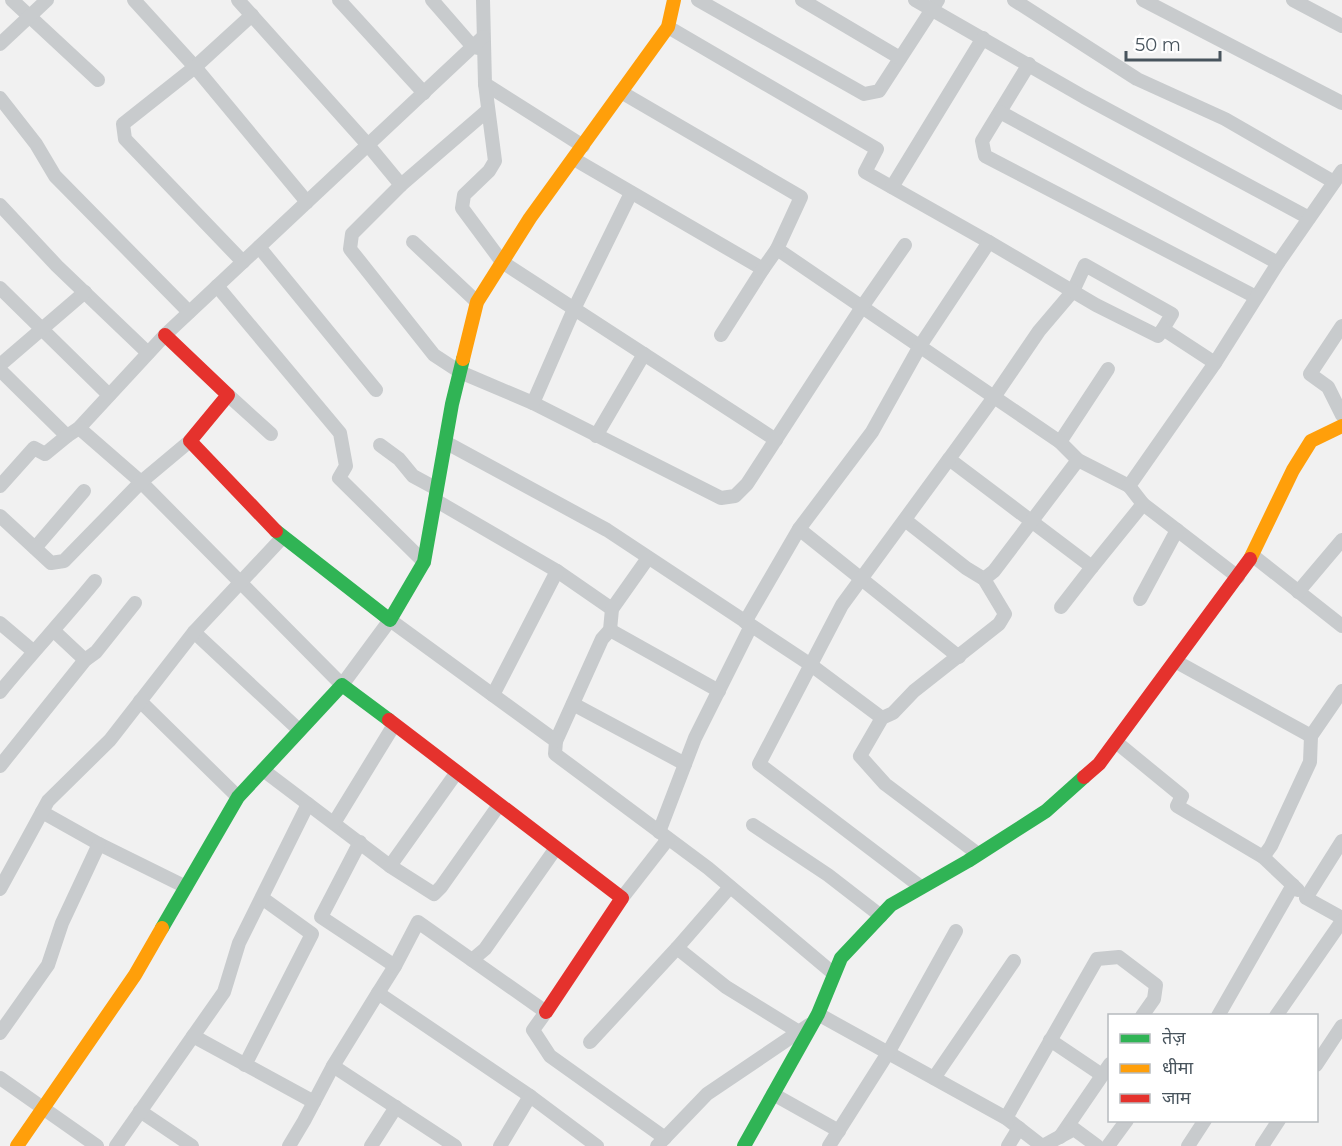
<svg xmlns="http://www.w3.org/2000/svg" width="1342" height="1146" font-family="Montserrat,'Noto Sans Devanagari',sans-serif">
<style>
.lines{fill:none;stroke-linecap:round;stroke-linejoin:round}
.street{stroke:#c8cbcd;stroke-width:14}
.fast{stroke:#30b455;stroke-width:14}
.slow{stroke:#ff9f0a;stroke-width:14}
.jam{stroke:#e5322d;stroke-width:14}
</style>
<rect width="100%" height="100%" fill="#f1f1f1"/>
<g class="lines">
<g class="street">
<path d="M12 0 98 80"/>
<path d="M134 0 195 67 307 202"/>
<path d="M238 0 368 145 401 185"/>
<path d="M339 0 424 93"/>
<path d="M432 0 473 47 475 45 478 48"/>
<path d="M483 0 485 84 583 146"/>
<path d="M698 0 864 94 879 91 938 0"/>
<path d="M802 0 900 58"/>
<path d="M915 0 1084 97 1309 218"/>
<path d="M1014 0 1137 79 1225 119 1334 182"/>
<path d="M1143 0 1342 103"/>
<path d="M1293 0 1342 26"/>
<path d="M668 27 877 149 865 172 989 242"/>
<path d="M0 44 47 0"/>
<path d="M1029 64 982 141 985 156 1256 297"/>
<path d="M485 84 495 161 489 171 464 195 462 208 502 262 776 440"/>
<path d="M621 92 801 197 777 249 994 397 949 459 1092 567 1143 504 1238 577"/>
<path d="M0 98 36 144 55 176 189 312"/>
<path d="M488 110 401 185 352 234 350 249 434 355 460 372 533 403 721 498 735 496 747 484 862 307 905 245"/>
<path d="M1000 112 1278 263"/>
<path d="M574 159 763 269 777 249"/>
<path d="M892 187 983 38"/>
<path d="M0 205 57 266 148 353"/>
<path d="M413 242 477 302"/>
<path d="M259 247 376 390"/>
<path d="M243 262 125 139 123 124 195 67 252 15"/>
<path d="M217 286 340 433 346 466 339 478 424 562"/>
<path d="M0 288 109 395"/>
<path d="M1342 326 1310 374 1328 387 1342 415"/>
<path d="M721 335 763 269"/>
<path d="M0 365 85 292"/>
<path d="M0 370 67 436 79 428 165 335 483 37"/>
<path d="M228 395 271 434"/>
<path d="M533 403 574 309 631 193"/>
<path d="M79 428 141 482 342 685 390 620 556 741 555 754 708 868 834 974"/>
<path d="M596 436 644 354"/>
<path d="M445 442 607 530 811 665 882 718"/>
<path d="M1060 442 1108 369"/>
<path d="M380 445 399 459 413 476 437 489"/>
<path d="M0 486 34 448 45 454 67 436"/>
<path d="M1129 486 1078 460 1060 442 994 397 1039 331 1073 291 1085 265 1172 314 1163 329 1215 363"/>
<path d="M435 500 557 571 612 609"/>
<path d="M1143 504 1129 486 1215 363 1278 263 1342 171"/>
<path d="M0 516 51 563 64 561 141 482 190 441"/>
<path d="M905 520 966 568 984 579 1005 614 999 624 914 691 893 713 882 718 860 756 885 784 978 854"/>
<path d="M799 529 959 657"/>
<path d="M35 548 84 491"/>
<path d="M1252 555 1342 626"/>
<path d="M984 579 994 571 1078 460"/>
<path d="M1298 592 1342 540"/>
<path d="M1140 599 1177 530"/>
<path d="M1061 607 1092 567"/>
<path d="M745 622 799 529 872 432 920 346 989 242 1096 305 1158 336 1163 329"/>
<path d="M0 623 33 651"/>
<path d="M610 630 719 691"/>
<path d="M54 631 85 660"/>
<path d="M194 632 299 730"/>
<path d="M1175 661 1311 736"/>
<path d="M0 692C31 654 64 619 95 581"/>
<path d="M493 695 557 571"/>
<path d="M140 701 238 797"/>
<path d="M573 704 685 764"/>
<path d="M556 741 602 639 610 630 612 609 648 558"/>
<path d="M1116 742 1182 796 1177 806 1263 857 1271 846 1310 762 1311 736 1342 691"/>
<path d="M0 766 85 660 96 652 135 603"/>
<path d="M263 770 390 866 457 772"/>
<path d="M42 812 99 844 186 887"/>
<path d="M334 823 394 725"/>
<path d="M753 825 828 875 881 916"/>
<path d="M659 832 695 738 751 626"/>
<path d="M1342 841 1306 898 1342 918"/>
<path d="M360 842 321 917 395 966 378 993"/>
<path d="M1263 857 1298 890"/>
<path d="M390 866 434 894 441 887 499 805"/>
<path d="M921 887 759 764 842 605 949 459"/>
<path d="M0 889 48 801 110 740 194 632 282 538"/>
<path d="M622 898 668 839"/>
<path d="M677 948 726 987 799 1032"/>
<path d="M472 960 485 949 556 848"/>
<path d="M395 966 418 922 546 1012 533 1030 550 1056 665 1138"/>
<path d="M818 1014 1006 1118 1042 1146"/>
<path d="M1218 1016 1293 885"/>
<path d="M1276 1016 1342 921"/>
<path d="M0 1033 48 965 62 923 99 844"/>
<path d="M193 1036 314 1102"/>
<path d="M1050 1040 1102 1075"/>
<path d="M590 1042 677 948 730 887"/>
<path d="M245 1065 312 934 262 898"/>
<path d="M1316 1065 1342 1026"/>
<path d="M333 1066 455 1146"/>
<path d="M0 1078 97 1146"/>
<path d="M934 1078 1014 961"/>
<path d="M773 1094 839 1131"/>
<path d="M140 1111 192 1146"/>
<path d="M1006 1118 1097 959 1119 957 1156 985 1154 999 1142 1016"/>
<path d="M1060 1137 1110 1064"/>
<path d="M116 1146 224 992 239 943 308 804"/>
<path d="M289 1146 304 1121 333 1066 378 993 530 1096 597 1146"/>
<path d="M371 1146 396 1107"/>
<path d="M500 1146 530 1096"/>
<path d="M657 1146 707 1094 809 1025"/>
<path d="M829 1146 888 1053 956 931"/>
<path d="M1008 1146 1019 1128"/>
<path d="M1043 1146 1074 1129 1097 1146"/>
<path d="M1108 1146 1127 1120"/>
<path d="M1188 1146 1205 1120"/>
<path d="M1262 1146 1279 1120"/>
</g>
<g class="fast">
<path d="M276 531 390 620 424 562 452 404 463 359"/>
<path d="M162 928 238 797 342 685 389 720"/>
<path d="M744 1146 818 1014 841 958 891 905 968 861 1046 811 1084 777"/>
</g>
<g class="slow">
<path d="M463 359 477 302 530 218 668 27 674 0"/>
<path d="M1250 559 1293 470 1311 441 1342 426"/>
<path d="M17 1146 135 975 162 928"/>
</g>
<g class="jam">
<path d="M165 335 228 395 190 441 276 531"/>
<path d="M389 720 622 898 546 1012"/>
<path d="M1084 777 1099 764 1250 559"/>
</g>
</g>
<rect x="1108" y="1014" width="210" height="108" fill="#ffffff" stroke="#b6bbbe" stroke-width="1.5"/>
<rect x="1120" y="1034" width="30" height="9" fill="#30b455" stroke="#b6bbbe" stroke-width="1.5"/>
<text x="1162" y="1044" font-size="18" fill="#48545d">तेज़</text>
<rect x="1120" y="1064" width="30" height="9" fill="#ff9f0a" stroke="#b6bbbe" stroke-width="1.5"/>
<text x="1162" y="1074" font-size="18" fill="#48545d">धीमा</text>
<rect x="1120" y="1094" width="30" height="9" fill="#e5322d" stroke="#b6bbbe" stroke-width="1.5"/>
<text x="1162" y="1104" font-size="18" fill="#48545d">जाम</text>
<path d="M1126 51v9h94v-9" fill="none" stroke="#48545d" stroke-width="3"/>
<text x="1135" y="51" font-size="18" fill="#48545d" stroke="#ffffff" stroke-width="4.5" paint-order="stroke">50 m</text>
</svg>
